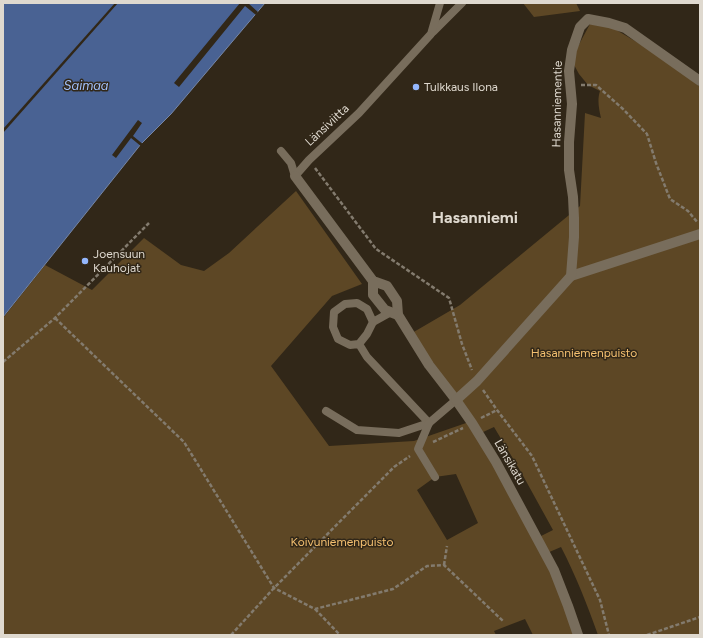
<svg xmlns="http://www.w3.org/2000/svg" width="703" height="638" font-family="Figtree,sans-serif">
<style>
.green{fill:#5d4725;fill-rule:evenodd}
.water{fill:#496293;stroke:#7686a5}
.pier{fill:#312718}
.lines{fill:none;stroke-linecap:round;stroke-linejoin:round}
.path{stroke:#837b6e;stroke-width:2.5;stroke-dasharray:4 2;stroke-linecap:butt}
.lane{stroke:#786d5c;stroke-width:8}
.street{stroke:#786d5c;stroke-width:10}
.poi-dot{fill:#94b7fd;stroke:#312718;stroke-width:1.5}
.labels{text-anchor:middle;stroke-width:3;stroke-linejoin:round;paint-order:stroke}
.poi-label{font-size:12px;fill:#dfd9cf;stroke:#312718;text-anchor:start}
.street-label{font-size:12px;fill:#dfd9cf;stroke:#312718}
.park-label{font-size:12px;fill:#f4c070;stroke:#312718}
.water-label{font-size:13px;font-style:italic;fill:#a3c2fd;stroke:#312718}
.district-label{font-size:16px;font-weight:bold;fill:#dfd9cf;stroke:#312718}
</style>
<rect width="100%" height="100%" fill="#312718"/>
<g class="green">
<path d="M523 3H576L580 11 534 17Z"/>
<path d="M590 24 613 28 667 60 700 87V635H598C587 604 576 576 561 547L547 553 539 537 553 530 521 472 494 427 481 433 412 333 460 305 580 206 585 113 601 118C599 109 597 100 600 91L588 85 579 74 573 63 576 50Z"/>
<path d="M296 191 362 284 332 296 271 366 329 446 414 441 469 422 552 571 575 635H533L525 619 494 631 496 635H3V318L45 265 92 290 144 238 181 265 204 271 229 253ZM456 474 478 523 447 540 417 490 435 477Z"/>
</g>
<path class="water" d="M3 3H265L171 114 141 144 3 317Z"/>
<g class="pier">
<path d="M115 3H118L3 133V129Z"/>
<path d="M240 3H248L258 12 256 15 245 6 179 87 174 83Z"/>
<path d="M138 120 142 123 133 136 144 145 142 147 131 138 116 158 112 155Z"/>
</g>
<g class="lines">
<g class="path">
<path d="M581 85H596L623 109 647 134 656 163 670 199 688 211 698 223"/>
<path d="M315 168 376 249 449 298 462 344 472 370"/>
<path d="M55 318 184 442 274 588 315 609 393 589 427 566 444 565 503 621"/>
<path d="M3 362 55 318 149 223"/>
<path d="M483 390 497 410 532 456 600 600 609 635"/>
<path d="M481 418 497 410"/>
<path d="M433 442 463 428"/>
<path d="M444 565 447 546"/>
<path d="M315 609 340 635"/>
<path d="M231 635 274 588 394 467 410 456"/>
<path d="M647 635 700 617"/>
</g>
<g class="lane">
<path d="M433 32 462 3"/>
<path d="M281 151 291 163 295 176"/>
<path d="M295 176 309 160 359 113 431 34 440 3"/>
<path d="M373 322 391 312"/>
<path d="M359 344 350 345 338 339 333 327 334 312 345 304 357 303 367 309 373 322 367 334 359 344 367 357 429 423"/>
<path d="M326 411 357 430 399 433 429 423 456 400"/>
<path d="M429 423 418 449 435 477"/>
</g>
<g class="street">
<path d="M295 176 373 281 387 286 397 301 398 315 429 365 456 400 472 423 496 462 554 570 568 606 578 635"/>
<path d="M571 276 700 234"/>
<path d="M373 281V295L385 310 398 315"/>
<path d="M456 400 477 381 571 276 574 237V218L573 197 569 170V142L572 104 569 71 572 50 580 27 588 19 609 23 625 28 700 81"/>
</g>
</g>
<g class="poi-dot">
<circle cx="416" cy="87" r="4"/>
<circle cx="85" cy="261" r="4"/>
</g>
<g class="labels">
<g class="poi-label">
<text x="424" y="91">Tulkkaus Ilona</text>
<text x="93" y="258">Joensuun<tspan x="93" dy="14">Kauhojat</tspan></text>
</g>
<g class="street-label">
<text transform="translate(557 104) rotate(-89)" y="4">Hasanniementie</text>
<text transform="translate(327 125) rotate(-43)" y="4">Länsiviitta</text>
<text transform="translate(510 462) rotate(60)" y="4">Länsikatu</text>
</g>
<g class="park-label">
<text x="584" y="357">Hasanniemenpuisto</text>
<text x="342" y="546">Koivuniemenpuisto</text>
</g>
<g class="water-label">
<text x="86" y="90">Saimaa</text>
</g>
<g class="district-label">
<text x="475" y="223">Hasanniemi</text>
</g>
</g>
<rect width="703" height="638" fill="none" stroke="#dfd9cf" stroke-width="8"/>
</svg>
